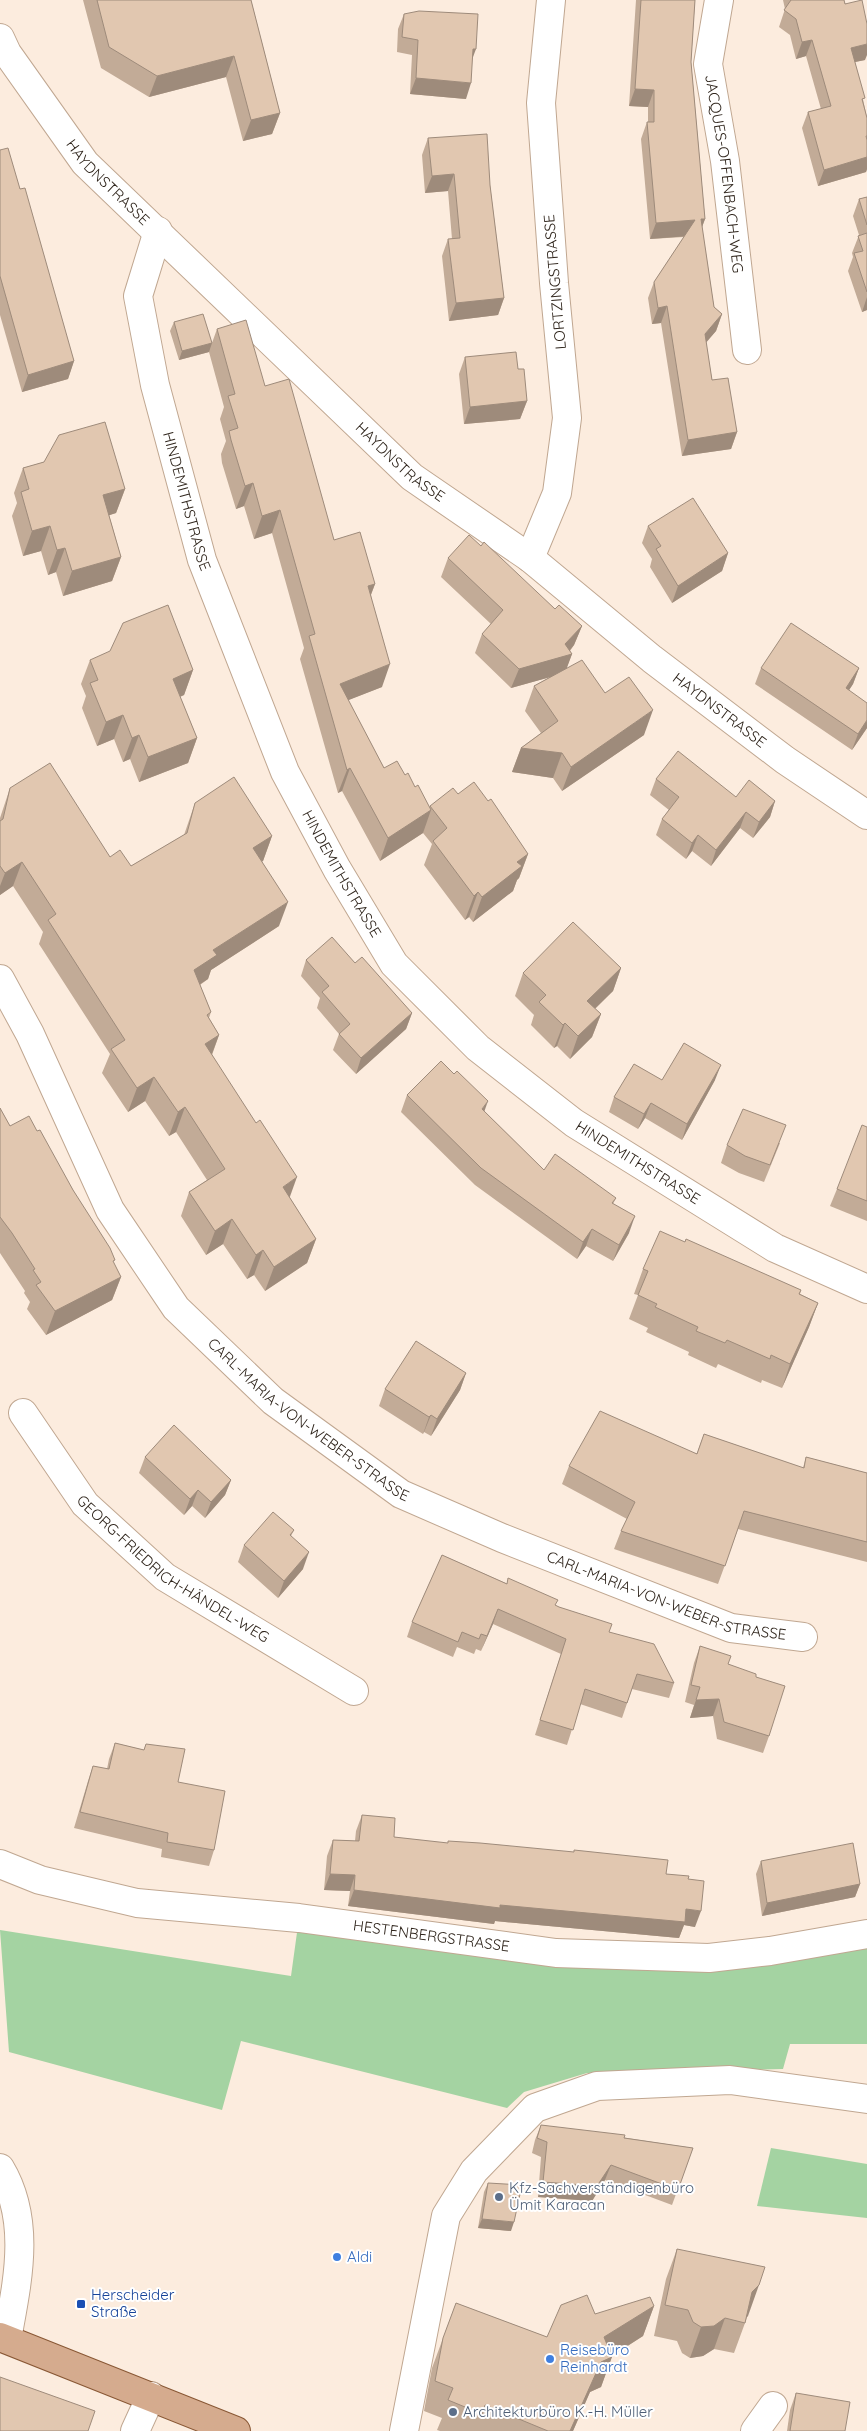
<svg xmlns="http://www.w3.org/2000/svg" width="867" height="2431" font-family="Quicksand,sans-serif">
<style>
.green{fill:#a4d3a2}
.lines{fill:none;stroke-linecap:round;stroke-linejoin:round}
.minor-casing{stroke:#c0a791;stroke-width:30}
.major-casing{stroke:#895835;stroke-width:30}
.minor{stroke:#fff;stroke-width:28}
.major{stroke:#d5ab8e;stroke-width:28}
.wall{fill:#c2ab97}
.shaded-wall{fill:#9e8b7b}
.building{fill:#e1c7b0;stroke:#9e8b7b}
.service-dot{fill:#5c6f8a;stroke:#fff;stroke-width:2}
.shop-dot{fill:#3f7fe0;stroke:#fff;stroke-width:2}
.transit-dot{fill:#1a4fb4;stroke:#fff;stroke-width:2}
.labels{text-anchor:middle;stroke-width:4;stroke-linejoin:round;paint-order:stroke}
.street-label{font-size:15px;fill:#30261d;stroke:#fff}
.service-label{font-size:15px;fill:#4e5e75;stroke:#fff;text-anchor:start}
.shop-label{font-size:15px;fill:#366cbe;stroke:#fff;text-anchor:start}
.transit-label{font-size:15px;fill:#164399;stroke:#fff;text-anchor:start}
</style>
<rect width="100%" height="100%" fill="#fcecde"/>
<g class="green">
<path d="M299 1918 709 1958 867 1934V2044H790L783 2069 587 2073 524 2092 507 2108 241 2041 222 2110 9 2052 0 1930 291 1976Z"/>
<path d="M771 2148 867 2164V2218L757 2206Z"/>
</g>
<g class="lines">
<defs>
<g id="minor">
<path id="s1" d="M719 0 708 64 725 161 747 350"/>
<path id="s2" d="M0 38 7 53 85 163 412 477 530 558 652 659 785 760 867 815"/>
<path id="s3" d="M158 231 138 296 155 385 202 560 285 772 337 869 394 964 478 1048 574 1123 775 1248 867 1289"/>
<path d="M530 558 557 493 567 418 554 283 541 103 551 0"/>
<path id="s4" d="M0 979 30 1034 110 1210 176 1308 273 1401 401 1494 502 1538 731 1628 803 1637"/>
<path id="s5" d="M23 1413 85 1504 165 1577 354 1691"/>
<path id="s6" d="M0 1864 40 1880 137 1903 299 1918 556 1953 709 1958 770 1951 867 1934"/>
<path d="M0 2168C32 2221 17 2283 7 2339"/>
<path d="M135 2431 151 2396"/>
<path d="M404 2431 446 2216 474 2171 535 2108 597 2086 730 2080 867 2099"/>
<path d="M755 2431 773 2406"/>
</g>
<path id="major" d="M0 2337 236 2431"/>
</defs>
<use href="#minor" class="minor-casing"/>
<use href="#major" class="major-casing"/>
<use href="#minor" class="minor"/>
<use href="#major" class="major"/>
</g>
<g class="wall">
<path d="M83 0H251L280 113 272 134 243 141 226 77 149 97 101 68Z"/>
<path d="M636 0H695L691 62 705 219 702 227 714 307 722 314 716 331 706 342 712 380 737 432 731 449 682 456 661 323 652 324 648 298 654 282 684 237 650 239 641 139 647 122H648V107L629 106Z"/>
<path d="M783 0H844L865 60 855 62 867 118V169L866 172 818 186 802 128 808 112 821 109 806 56 796 59 790 35 779 27 785 9Z"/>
<path d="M404 14 466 99 410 94 412 55 397 52 398 29Z"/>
<path d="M428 138 490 185 504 298 498 315 449 321 442 256 448 239H452L448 191 425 193 422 155Z"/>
<path d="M0 150 20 189 74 361 68 379 22 392 0 315Z"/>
<path d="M867 197V310L862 312 848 271 853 257 852 253 859 235 853 216 859 199Z"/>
<path d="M174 322 212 343 217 329 265 386 334 540 375 584 371 595 382 687 348 700 384 768 405 775 415 787 429 807 430 806 458 794 528 854 519 878 517 880 513 891 473 922 469 917 465 920 424 865 432 844 423 833 380 861 342 791 338 793 300 659 304 648 272 533 254 539 244 506 236 509 222 463 221 454 226 441 220 419 224 407 209 352 179 360 170 331Z"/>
<path d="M465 357 518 369 527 401 520 419 464 424 459 374Z"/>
<path d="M44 462 125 489 116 513 109 515 121 557 112 581 63 596 56 572 48 575 41 551 23 556 12 516 17 503 14 493 23 468Z"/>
<path d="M648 526 728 553 722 571 672 603 650 567 652 559 642 543Z"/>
<path d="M481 546 555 609 582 626 574 645 570 651 572 654 566 669 605 693 644 735 562 791 553 778 512 772 521 748 541 733 525 711 534 686 550 677 511 688 475 653 482 634 491 624 441 577 448 558Z"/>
<path d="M90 660 193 670 184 695 180 697 197 738 188 763 139 782 130 759 123 762 114 739 97 746 82 708 86 696 81 684Z"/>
<path d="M761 668H859L853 684 849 690 867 728 852 750 755 684Z"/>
<path d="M656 779 736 797 775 801 770 817 753 838 740 828 711 866 692 851 686 859 656 835 662 819 669 810 650 795Z"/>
<path d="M10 788 110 857 131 866 184 835 195 803 272 836 263 861H262L279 926 211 970 208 979 200 985 211 1012 209 1018 219 1035 212 1055 290 1198 316 1239 307 1263 265 1291 254 1275 247 1279 223 1244 206 1255 181 1216 189 1192 207 1180 176 1132 169 1136 145 1101 128 1112 102 1073 110 1054 39 944 43 932 13 886 0 895V818Z"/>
<path d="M306 960 355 963 412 1013 406 1029 356 1074 333 1050 339 1034 317 1008 320 998 301 976Z"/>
<path d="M621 968 613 991 595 1009 601 1014 592 1037 570 1059 557 1046 554 1048 531 1025 534 1015 515 996 523 973Z"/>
<path d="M454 1074 485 1112 544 1170 616 1198 613 1204 629 1233 613 1261 586 1246 577 1259 475 1185 401 1112 407 1095Z"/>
<path d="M662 1080H715L682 1140 645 1118 638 1129 609 1112 614 1097Z"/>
<path d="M0 1108 10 1126 37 1131 73 1190 121 1277 112 1300 46 1335 27 1309 30 1302 24 1293 25 1291 0 1253Z"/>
<path d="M867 1127V1221L830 1206 837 1189Z"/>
<path d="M780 1143 764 1182 739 1173 721 1163 727 1145Z"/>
<path d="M685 1242 801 1290 800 1294 818 1303 809 1327 782 1388 762 1380 761 1383 718 1364 716 1368 688 1355 689 1352 646 1332 648 1328 629 1319 638 1295 634 1294 643 1269Z"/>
<path d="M466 1373 460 1390 431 1436 424 1432 423 1434 379 1406 385 1389Z"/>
<path d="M704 1434 803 1468 806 1457 867 1473V1562L738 1529 718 1584 614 1549 621 1531 627 1519 562 1484 569 1466 697 1453Z"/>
<path d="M145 1457 231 1480 225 1495 205 1518 192 1506 184 1515 139 1473Z"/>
<path d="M294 1530 291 1536 303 1569 278 1598 238 1562 244 1545Z"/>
<path d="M442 1555 555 1605 609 1632 674 1683 669 1698 632 1689 622 1718 580 1704 567 1745 535 1735 561 1654 493 1624 481 1651 476 1649 474 1654 457 1647 453 1657 407 1637 412 1622Z"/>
<path d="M700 1646 728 1664 756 1677 769 1736 763 1753 717 1739 713 1716 690 1718 694 1705 685 1702 694 1663Z"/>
<path d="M115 1743 144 1750 146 1744 178 1782 214 1850 209 1866 161 1857 162 1849 74 1828 88 1781 93 1766 107 1769 109 1759Z"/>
<path d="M362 1815 394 1837 666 1874 688 1879 695 1927 684 1925 679 1938 495 1921 494 1924 348 1906 350 1891 324 1890 327 1856 333 1840 355 1841 356 1831Z"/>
<path d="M761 1861 860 1884 855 1897 762 1916 756 1874Z"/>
<path d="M541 2125 693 2148 672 2205 605 2180 592 2201 538 2197 541 2157 532 2153 535 2140Z"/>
<path d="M488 2183 511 2231 478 2228 484 2192Z"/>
<path d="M677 2249 748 2316 747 2317 745 2323 734 2353 714 2349 703 2356 690 2358 682 2353 677 2341 654 2336 666 2279Z"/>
<path d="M456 2303 547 2337 595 2314 654 2306 643 2336 612 2356 601 2387 590 2392 573 2431H440L437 2430 442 2418 424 2411 432 2368Z"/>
<path d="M796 2393 845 2431H787L790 2410Z"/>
</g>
<g class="shaded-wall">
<path d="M812 40 806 56 796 59 802 42Z"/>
<path d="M867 44V55L865 60 845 64 851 48Z"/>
<path d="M473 49H476L470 65Z"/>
<path d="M234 56 226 77 149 97 157 76Z"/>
<path d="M416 78 471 83 466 99 410 94Z"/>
<path d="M635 89 654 90 648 107 629 106Z"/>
<path d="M280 113 272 134 243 141 251 120Z"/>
<path d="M867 157V169L866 172 818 186 824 170Z"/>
<path d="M454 174 448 191 425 193 432 176Z"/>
<path d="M701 219H705L699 235Z"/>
<path d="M695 220 689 236 650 239 656 223Z"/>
<path d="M867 297V310L862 312Z"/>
<path d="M504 298 498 315 449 321 456 303Z"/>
<path d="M667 306 661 323 652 324 658 308Z"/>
<path d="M722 314 716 331 699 351 705 334Z"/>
<path d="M212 343 209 352 179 360 182 351Z"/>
<path d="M74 361 68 379 22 392 28 375Z"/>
<path d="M527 401 520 419 464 424 470 407Z"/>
<path d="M737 432 731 449 682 456 688 440Z"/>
<path d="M253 483 244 506 236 509 245 486Z"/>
<path d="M125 489 116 513 95 520 103 495Z"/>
<path d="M280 510 272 533 254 539 262 516Z"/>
<path d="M50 526 41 551 23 556 32 531Z"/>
<path d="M65 548 56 572 48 575 57 550Z"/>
<path d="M728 553 722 571 672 603 678 586Z"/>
<path d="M121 557 112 581 63 596 72 571Z"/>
<path d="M375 584 366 607 368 586Z"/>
<path d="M582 626 574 645 565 656 572 654 565 673 511 688 519 669 565 644Z"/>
<path d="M390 664 382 687 331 707 340 684Z"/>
<path d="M859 668 853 684 840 704 846 688Z"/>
<path d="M193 670 184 695 164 703 173 679Z"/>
<path d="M653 710 644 735 562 791 571 767Z"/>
<path d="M123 715 114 739 97 746 106 722Z"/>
<path d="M867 720V728L852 750 858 734Z"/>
<path d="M139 735 130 759 123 762 132 738Z"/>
<path d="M197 738 188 763 139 782 148 757Z"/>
<path d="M521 748 562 753 553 778 512 772Z"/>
<path d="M350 768 342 791 338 793 347 770Z"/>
<path d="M775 801 770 817 753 838 759 822Z"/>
<path d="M431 810 423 833 380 861 388 838Z"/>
<path d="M746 812 740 828 711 866 716 850Z"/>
<path d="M698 835 692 851 686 859 692 843Z"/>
<path d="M272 836 263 861 244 872 253 848Z"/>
<path d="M528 854 519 878 517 880 513 891 473 922 482 897 517 862Z"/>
<path d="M22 862 13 886 0 895V886L5 873Z"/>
<path d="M478 892 469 917 465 920 474 896Z"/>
<path d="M288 902 279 926 211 970 208 979 185 994 194 970 213 950Z"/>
<path d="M621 968 613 991 579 1024 587 1001Z"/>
<path d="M412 1013 406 1029 356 1074 361 1058Z"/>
<path d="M601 1014 592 1037 570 1059 578 1036Z"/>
<path d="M565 1023 557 1046 554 1048 563 1025Z"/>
<path d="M219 1035 210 1059 205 1044Z"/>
<path d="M721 1065 715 1080 682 1140 687 1124Z"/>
<path d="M154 1077 145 1101 128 1112 137 1088Z"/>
<path d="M488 1101 482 1118V1109Z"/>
<path d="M651 1103 645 1118 638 1129 644 1114Z"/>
<path d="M185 1107 176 1132 169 1136 178 1112Z"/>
<path d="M297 1177 288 1202 283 1187Z"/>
<path d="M635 1216 629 1233 613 1261 619 1245Z"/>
<path d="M232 1219 223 1244 206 1255 215 1231Z"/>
<path d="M592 1229 586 1246 577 1259 583 1242Z"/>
<path d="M316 1239 307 1263 265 1291 274 1267Z"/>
<path d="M263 1250 254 1275 247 1279 256 1255Z"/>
<path d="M121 1277 112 1300 46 1335 55 1311Z"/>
<path d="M818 1303 809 1327 782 1388 790 1364Z"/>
<path d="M466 1373 460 1390 431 1436 437 1419Z"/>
<path d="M431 1415 424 1432 423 1434 429 1417Z"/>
<path d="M231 1480 225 1495 205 1518 211 1502Z"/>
<path d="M198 1490 192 1506 184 1515 190 1499Z"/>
<path d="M309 1552 303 1569 278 1598 284 1581Z"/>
<path d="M498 1609 493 1624 481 1651 487 1636Z"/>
<path d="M719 1699 713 1716 690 1718 696 1700Z"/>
<path d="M330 1874 355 1875 350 1891 324 1890Z"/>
<path d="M860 1884 855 1897 762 1916 767 1903Z"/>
<path d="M354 1890 500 1905 686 1909 701 1911 695 1927 684 1925 679 1938 495 1921 494 1924 348 1906Z"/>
<path d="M611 2165 605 2180 592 2201 538 2197 543 2182Z"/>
<path d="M482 2219 514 2222 511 2231 478 2228Z"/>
<path d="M759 2285 748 2316 741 2322 752 2292Z"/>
<path d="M654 2306 643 2336 607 2359 612 2357 601 2387 590 2392 573 2431H570L604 2337Z"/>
<path d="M725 2318 714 2349 703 2356 690 2358 701 2327Z"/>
</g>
<g class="building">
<path d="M97 0H251L280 113 251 120 234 56 157 76 109 47Z"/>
<path d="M641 0H695L691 62 705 219H701L714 307 722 314 705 334 712 380 728 378 737 432 688 440 667 306 658 308 654 282 695 220 656 223 647 122H654V90L635 89Z"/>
<path d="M791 0H844L845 4 862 0 867 24V44L851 48 865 98 862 99 867 118V136H866L867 140V157L824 170 808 112 831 106 812 40 802 42 796 19 784 10Z"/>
<path d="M419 11 478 14 476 49H473L471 83 416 78 418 40 402 37 404 14Z"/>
<path d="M487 134 490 185 504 298 456 303 448 239 460 238 454 174 432 176 428 138Z"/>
<path d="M8 148 20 189 25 188 74 361 28 375 0 276V150Z"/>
<path d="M867 197V225L859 199Z"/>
<path d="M867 233V292L854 253 863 251 858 236Z"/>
<path d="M203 314 212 343 182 351 174 322Z"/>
<path d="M246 320 265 386 289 379 334 540 360 532 375 584 368 586 390 664 340 684 384 768 397 761 405 775 408 773 415 787 418 785 431 810 388 838 350 768 347 770 309 636 315 634 280 510 262 516 253 483 245 486 231 440 229 431 238 428 228 396 235 394 217 329Z"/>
<path d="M516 352 518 369H524L527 401 470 407 465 357Z"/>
<path d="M105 422 125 489 103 495 121 557 72 571 65 548 57 550 50 526 32 531 21 492 29 489 23 468 44 462 59 435Z"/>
<path d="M693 498 728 553 678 586 656 549 661 546 648 526Z"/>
<path d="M469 535 481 546 484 542 555 609 559 605 582 626 565 644 572 654 519 669 482 634 503 610 448 558Z"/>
<path d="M168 605 193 670 173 679 197 738 148 757 139 735 132 738 123 715 106 722 90 683 98 680 90 660 110 651 123 623Z"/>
<path d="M791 623 859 668 846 688 867 703V720L858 734 761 668Z"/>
<path d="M582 660 605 693 629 677 653 710 571 767 562 753 521 748 558 721 534 686Z"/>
<path d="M678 751 736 797 749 780 775 801 759 822 746 812 716 850 698 835 692 843 662 819 679 797 656 779Z"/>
<path d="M50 763 110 857 120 850 131 866 187 833 195 803 234 777 272 836 253 848 288 902 213 950 217 955 194 970 211 1012 207 1015 219 1035 205 1044 256 1123 260 1120 297 1177 283 1187 316 1239 274 1267 263 1250 256 1255 232 1219 215 1231 189 1192 225 1169 185 1107 178 1112 154 1077 137 1088 111 1049 125 1040 48 920 56 914 22 862 5 873 0 866V821L3 819 10 788Z"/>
<path d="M474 782 488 801 491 799 528 854 517 862 522 866 482 897 478 892 474 896 433 841 447 828 430 806 453 788 458 794Z"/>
<path d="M573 922 621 968 587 1001 601 1014 578 1036 565 1023 563 1025 539 1002 546 995 523 973Z"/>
<path d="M332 937 355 963 362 957 412 1013 361 1058 339 1034 350 1024 322 992 329 986 306 960Z"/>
<path d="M684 1043 721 1065 687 1124 651 1103 644 1114 614 1097 634 1064 662 1080Z"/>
<path d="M441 1061 454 1074 457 1071 488 1101 482 1109 544 1170 555 1154 616 1198 612 1203 635 1216 619 1245 592 1229 583 1242 481 1168 407 1095Z"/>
<path d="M0 1108 10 1126 29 1116 37 1131 40 1130 73 1190 110 1248 115 1260 113 1261 121 1277 55 1311 36 1285 41 1282 33 1270 35 1269 12 1233 0 1217Z"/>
<path d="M743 1109 786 1125 770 1165 745 1156 727 1145Z"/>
<path d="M862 1125 867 1127V1201L837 1189Z"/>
<path d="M660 1231 685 1242 686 1239 801 1290 799 1294 818 1303 790 1364 771 1355 770 1359 727 1340 725 1343 696 1331 698 1327 655 1307 657 1304 638 1295 648 1271 643 1269Z"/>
<path d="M416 1341 466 1373 437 1419 431 1415 429 1417 385 1389Z"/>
<path d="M600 1411 697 1454 704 1434 804 1468 806 1457 867 1473V1542L744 1511 725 1566 621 1531 635 1502 569 1466Z"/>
<path d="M174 1425 231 1480 211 1502 198 1490 190 1499 145 1457Z"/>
<path d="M273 1512 294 1530 290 1535 309 1552 284 1581 244 1545Z"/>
<path d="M442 1555 507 1584 508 1578 558 1600 555 1605 559 1607 612 1624 609 1632 654 1644 674 1683 637 1674 627 1703 585 1689 573 1730 540 1720 566 1639 498 1609 487 1636 481 1634 479 1639 462 1632 458 1642 412 1622Z"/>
<path d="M700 1646 731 1656 728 1664 756 1674V1677L785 1686 769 1736 724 1722 719 1699 696 1700 700 1687 691 1685Z"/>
<path d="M115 1743 144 1750 146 1744 185 1749 178 1782 225 1791 214 1850 167 1842 168 1833 80 1812 93 1766 109 1769Z"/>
<path d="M362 1815 395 1818 394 1837 448 1843V1841L480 1843 574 1852V1850L668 1860 666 1874 689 1876 688 1879 704 1881 701 1911 686 1909 685 1922 500 1905V1908L354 1890 355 1875 330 1874 333 1840 359 1841Z"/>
<path d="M853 1843 860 1884 767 1903 761 1861Z"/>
<path d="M541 2125 625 2135 624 2138 693 2148 678 2190 611 2165 597 2186 543 2182 547 2142 537 2138Z"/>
<path d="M488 2183 522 2185 514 2222 482 2219Z"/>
<path d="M677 2249 765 2267 759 2285 752 2292 745 2323 725 2318 714 2326 701 2327 693 2322 688 2310 665 2305Z"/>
<path d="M587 2295 595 2314 650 2297 654 2306 604 2337 612 2357 601 2362 570 2431H548L485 2405 482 2414 448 2400 453 2388 435 2381 443 2338 456 2303 547 2337 561 2305Z"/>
<path d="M0 2377 95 2411 88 2431H0Z"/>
<path d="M796 2393 850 2402 845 2431H790Z"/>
</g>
<g class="service-dot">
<circle cx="499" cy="2197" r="5"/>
<circle cx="453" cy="2412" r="5"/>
</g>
<g class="shop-dot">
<circle cx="337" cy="2257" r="5"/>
<circle cx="550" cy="2359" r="5"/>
</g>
<rect class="transit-dot" x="76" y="2299" width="10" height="10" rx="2.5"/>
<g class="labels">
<g class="street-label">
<text dy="5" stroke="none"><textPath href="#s1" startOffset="176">JACQUES-OFFENBACH-WEG</textPath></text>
<text dy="5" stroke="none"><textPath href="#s2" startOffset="181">HAYDNSTRASSE</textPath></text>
<text transform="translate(555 282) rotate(-95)" y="5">LORTZINGSTRASSE</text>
<text dy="5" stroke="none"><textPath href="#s2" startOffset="586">HAYDNSTRASSE</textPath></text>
<text dy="5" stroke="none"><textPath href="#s3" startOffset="279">HINDEMITHSTRASSE</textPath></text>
<text dy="5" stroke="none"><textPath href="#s2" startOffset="991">HAYDNSTRASSE</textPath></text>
<text dy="5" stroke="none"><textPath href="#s3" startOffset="684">HINDEMITHSTRASSE</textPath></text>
<text dy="5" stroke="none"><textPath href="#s3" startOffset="1104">HINDEMITHSTRASSE</textPath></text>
<text dy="5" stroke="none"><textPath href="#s4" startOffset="548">CARL-MARIA-VON-WEBER-STRASSE</textPath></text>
<text dy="5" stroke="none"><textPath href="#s5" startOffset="220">GEORG-FRIEDRICH-HÄNDEL-WEG</textPath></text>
<text dy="5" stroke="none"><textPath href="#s4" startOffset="952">CARL-MARIA-VON-WEBER-STRASSE</textPath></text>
<text dy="5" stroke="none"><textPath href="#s6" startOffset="439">HESTENBERGSTRASSE</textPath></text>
</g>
<g class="service-label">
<text x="509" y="2193">Kfz-Sachverständigenbüro<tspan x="509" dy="17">Ümit Karacan</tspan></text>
<text x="463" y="2417">Architekturbüro K.-H. Müller</text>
</g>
<g class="shop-label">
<text x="347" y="2262">Aldi</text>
<text x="560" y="2355">Reisebüro<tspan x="560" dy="17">Reinhardt</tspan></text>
</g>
<g class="transit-label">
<text x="91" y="2300">Herscheider<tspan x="91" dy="17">Straße</tspan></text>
</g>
</g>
</svg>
